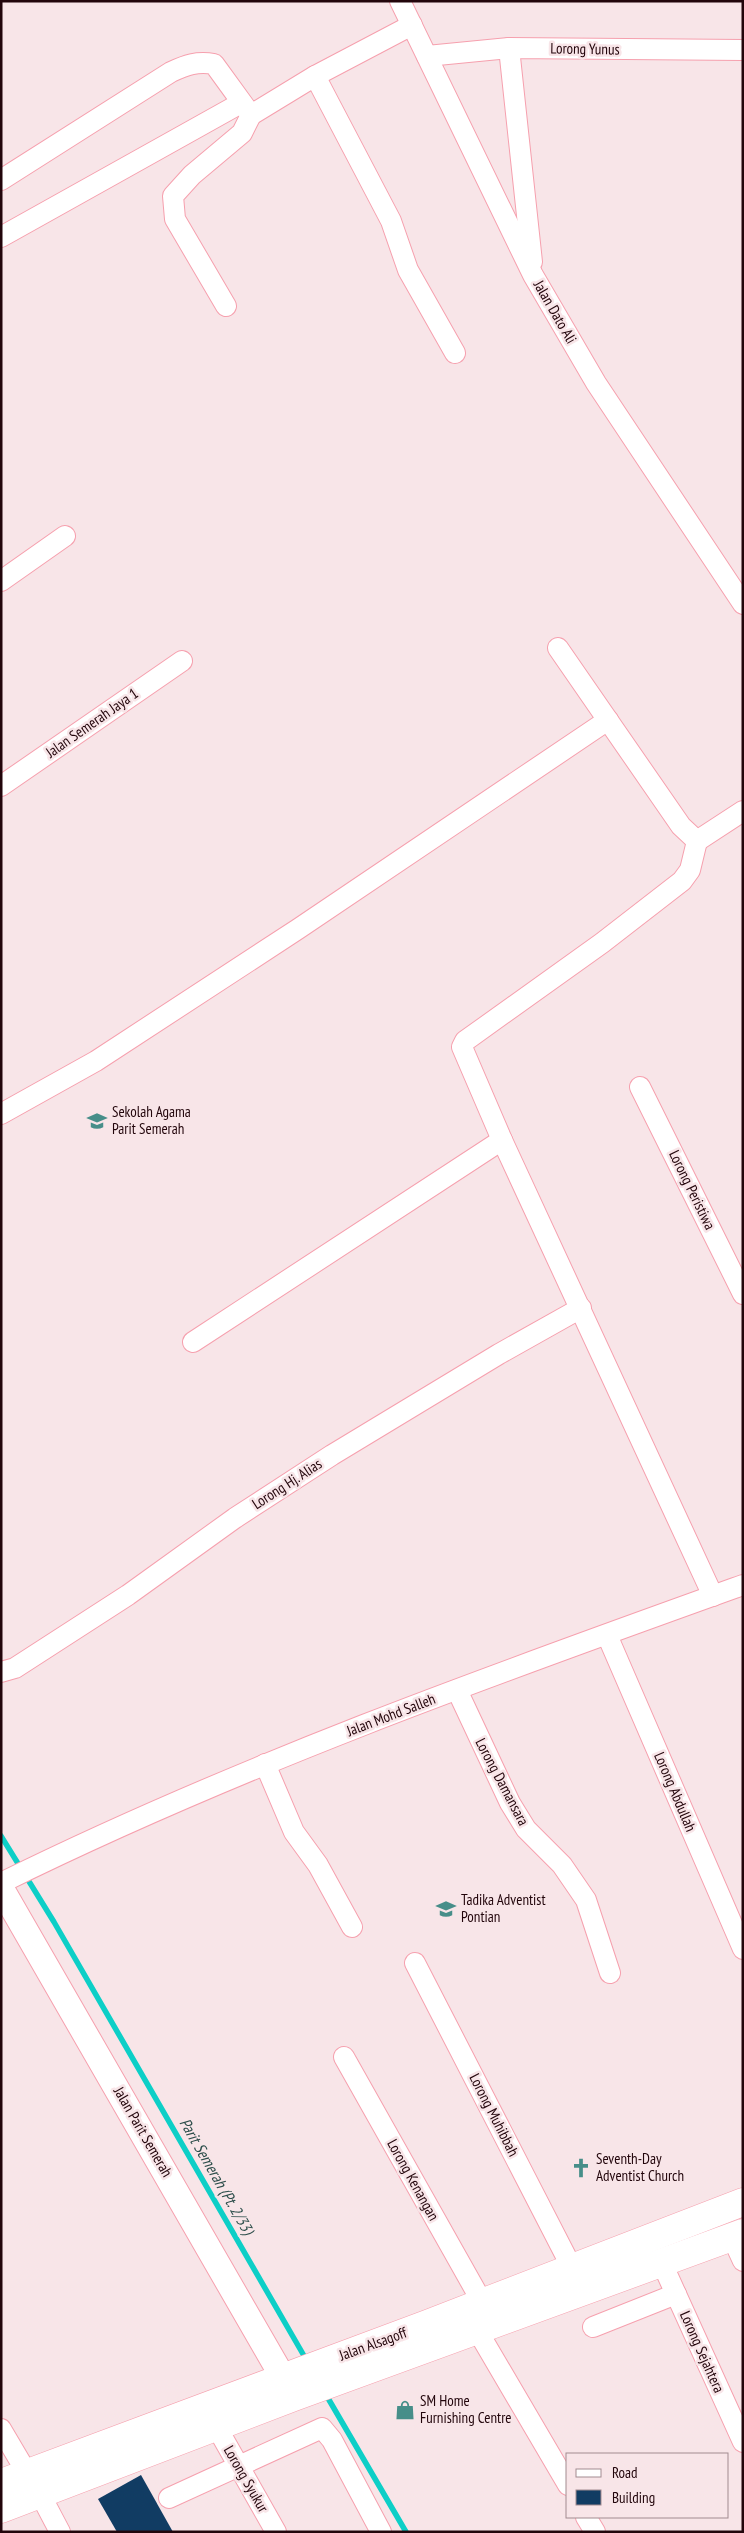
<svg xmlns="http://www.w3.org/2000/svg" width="744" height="2533" font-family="'PT Sans Narrow',sans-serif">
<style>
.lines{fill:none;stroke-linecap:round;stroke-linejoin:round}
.stream{stroke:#0dcfc7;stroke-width:5.5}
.building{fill:#113c63}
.minor-casing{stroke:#f6a0ae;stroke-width:22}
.major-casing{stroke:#f6a0ae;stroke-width:27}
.highway-casing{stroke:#f6a0ae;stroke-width:29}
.minor{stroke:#fff;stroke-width:20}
.major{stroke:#fff;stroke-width:25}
.highway{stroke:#fff;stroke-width:28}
.labels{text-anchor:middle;stroke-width:5;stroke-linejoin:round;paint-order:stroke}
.street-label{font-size:15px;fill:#22050b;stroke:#f8e5e8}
.poi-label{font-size:15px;fill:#22050b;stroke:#f8e5e8;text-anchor:start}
.water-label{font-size:16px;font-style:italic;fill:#2d4e4b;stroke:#f8e5e8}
</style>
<rect width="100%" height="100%" fill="#f8e5e8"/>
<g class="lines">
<g class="stream">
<path d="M1 1836 54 1922 307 2361"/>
<path d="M325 2393 406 2532"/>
</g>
</g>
<path class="building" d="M141 2475 173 2532H117L98 2499Z"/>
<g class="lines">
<defs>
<g id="minor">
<path d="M400 1 533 275 596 383 743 604"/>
<path d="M509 48 532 262"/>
<path d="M427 56 509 48 743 50"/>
<path d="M315 76 412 25"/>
<path d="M1 180 171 72C186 65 197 61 214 64L251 115 315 76 391 221 408 270 455 353"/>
<path d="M1 237 241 103"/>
<path d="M226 306 175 219 173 196 192 175 242 133 251 115"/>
<path d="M1 581 65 536"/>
<path d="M558 648 681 826 697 841 743 811"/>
<path d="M1 786 182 661"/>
<path d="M697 841 690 870 682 881 602 943 465 1041 462 1047 502 1140 713 1596"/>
<path d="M640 1087 743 1294"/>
<path d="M1 1114 96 1061 298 929 608 720"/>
<path d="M193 1342 502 1140"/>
<path d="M607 1635 743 1949"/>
<path d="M1 1672 15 1668 128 1595 235 1518 332 1455 499 1354 581 1308"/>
<path d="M457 1690 510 1803 526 1829 562 1865 586 1900 610 1973"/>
<path d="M265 1764 294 1832 318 1865 352 1927"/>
<path d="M1 1883C240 1765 492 1675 743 1585"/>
<path d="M415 1963 572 2268"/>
<path d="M344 2057 482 2302"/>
<path d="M732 2237 743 2261"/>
<path d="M661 2261 743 2442"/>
<path d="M593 2327 676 2294"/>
<path d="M477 2330 568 2485"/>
<path d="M216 2426 276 2532"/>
<path d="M1 2429 27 2473"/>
<path d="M40 2494 60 2532"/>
<path d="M169 2498 322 2428 332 2440 381 2532"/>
<path d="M586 2517 595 2532"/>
</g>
<path id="major" d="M1 1888 293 2395"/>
<g id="highway">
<path d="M1 2483 427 2324 743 2202"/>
<path d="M1 2509 294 2397 743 2233"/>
</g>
</defs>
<use href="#minor" class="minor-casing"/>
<use href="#major" class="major-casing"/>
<use href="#highway" class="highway-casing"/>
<use href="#minor" class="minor"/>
<use href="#major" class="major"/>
<use href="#highway" class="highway"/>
</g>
<defs>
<symbol id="school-bare" viewBox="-9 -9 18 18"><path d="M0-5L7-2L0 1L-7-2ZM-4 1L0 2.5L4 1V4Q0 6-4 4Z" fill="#478e89" stroke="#f8e5e8" stroke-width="2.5" paint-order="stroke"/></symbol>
<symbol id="church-bare" viewBox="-9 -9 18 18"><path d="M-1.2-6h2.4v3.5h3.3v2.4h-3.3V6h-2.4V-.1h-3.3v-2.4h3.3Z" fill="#478e89" stroke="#f8e5e8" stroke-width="2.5" paint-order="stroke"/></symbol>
<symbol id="shop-bare" viewBox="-9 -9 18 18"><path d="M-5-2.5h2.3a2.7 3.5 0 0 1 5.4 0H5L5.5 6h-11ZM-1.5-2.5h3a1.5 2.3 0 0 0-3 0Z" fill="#478e89" stroke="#f8e5e8" stroke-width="2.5" paint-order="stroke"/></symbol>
</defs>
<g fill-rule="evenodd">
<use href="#school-bare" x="83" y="1107" width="28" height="28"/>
<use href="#school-bare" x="432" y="1895" width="28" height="28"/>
<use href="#church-bare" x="567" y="2154" width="28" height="28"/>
<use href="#shop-bare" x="391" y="2396" width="28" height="28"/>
</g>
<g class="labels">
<g class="street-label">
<text transform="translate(585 49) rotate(1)" y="5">Lorong Yunus</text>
<text transform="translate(555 312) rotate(60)" y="5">Jalan Dato Ali</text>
<text transform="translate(92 723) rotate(-35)" y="5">Jalan Semerah Jaya 1</text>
<text transform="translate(692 1190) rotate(64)" y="5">Lorong Peristiwa</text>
<text transform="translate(287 1484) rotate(-33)" y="5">Lorong Hj. Alias</text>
<text transform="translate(391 1715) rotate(-21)" y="5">Jalan Mohd Salleh</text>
<text transform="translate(502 1782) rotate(62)" y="5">Lorong Damansara</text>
<text transform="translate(675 1792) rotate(67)" y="5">Lorong Abdullah</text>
<text transform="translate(494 2115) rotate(63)" y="5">Lorong Muhibbah</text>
<text transform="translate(143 2132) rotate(60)" y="5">Jalan Parit Semerah</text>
<text transform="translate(413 2180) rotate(61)" y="5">Lorong Kenangan</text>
<text transform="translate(373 2344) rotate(-20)" y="5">Jalan Alsagoff</text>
<text transform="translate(702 2352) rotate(66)" y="5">Lorong Sejahtera</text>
<text transform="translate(246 2479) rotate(60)" y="5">Lorong Syukur</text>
</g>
<g class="poi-label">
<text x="112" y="1117">Sekolah Agama<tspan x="112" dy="17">Parit Semerah</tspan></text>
<text x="461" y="1905">Tadika Adventist<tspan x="461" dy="17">Pontian</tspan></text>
<text x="596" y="2164">Seventh-Day<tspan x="596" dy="17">Adventist Church</tspan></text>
<text x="420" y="2406">SM Home<tspan x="420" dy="17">Furnishing Centre</tspan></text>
</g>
<g class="water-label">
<text transform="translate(217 2176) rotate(60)" y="6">Parit Semerah (Pt. 2/33)</text>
</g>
</g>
<rect width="744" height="2533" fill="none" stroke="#22050b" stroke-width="5"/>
<rect x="566" y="2453" width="162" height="65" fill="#f8e5e8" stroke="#a28b90"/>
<rect x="576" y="2469" width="25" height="8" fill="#ffffff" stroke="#a28b90"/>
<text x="612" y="2478" font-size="15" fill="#22050b">Road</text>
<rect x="576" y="2490" width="25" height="15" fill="#113c63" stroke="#a28b90"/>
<text x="612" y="2503" font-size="15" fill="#22050b">Building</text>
</svg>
